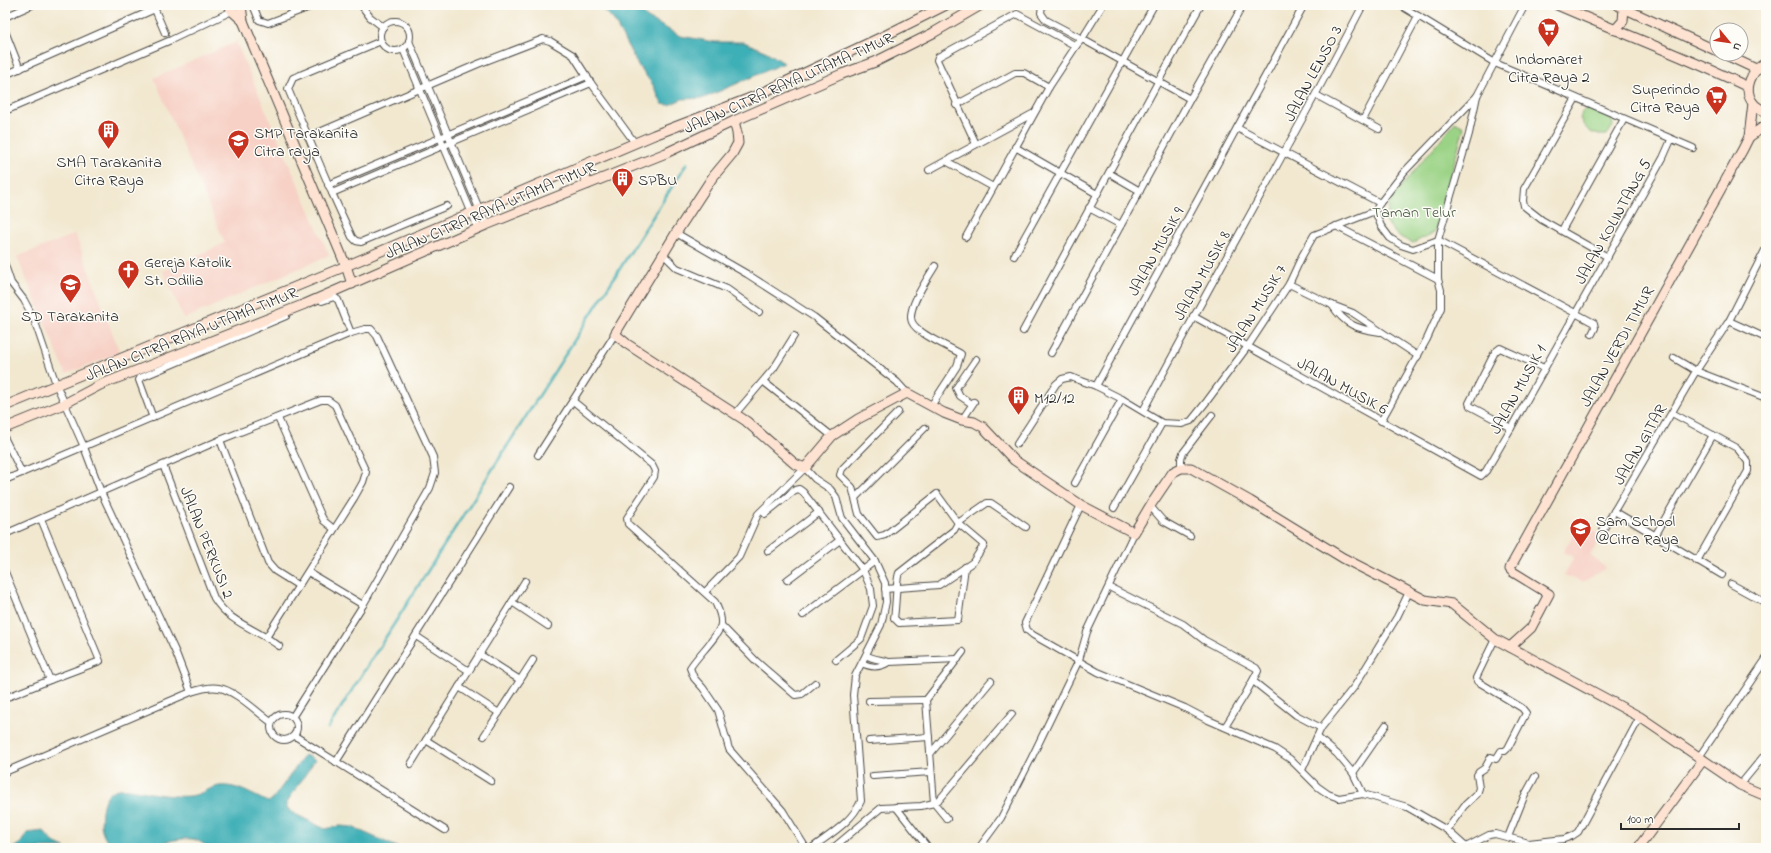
<svg xmlns="http://www.w3.org/2000/svg" width="1771" height="853" font-family="'Indie Flower',sans-serif">
<style>
.built{fill:#f7d1c6}
.green{fill:#9bd386;stroke:#637f58}
.water{fill:#3eafb6;stroke:#346d70}
.lines{fill:none;stroke-linecap:round;stroke-linejoin:round}
.stream{stroke:#3eafb6;stroke-width:2.5}
.street-casing{stroke:#494744;stroke-width:8}
.secondary-casing{stroke:#494744;stroke-width:11}
.street{stroke:#fff;stroke-width:6}
.secondary{stroke:#fee3d2;stroke-width:9}
.labels{text-anchor:middle;stroke-width:3;stroke-linejoin:round;paint-order:stroke}
.poi-label{font-size:16px;fill:#2b2b2b;stroke:#fdfcf7;text-anchor:start}
.street-label{font-size:16px;fill:#2b2b2b;stroke:#fdfcf7}
.park-label{font-size:16px;fill:#4d5d46;stroke:#fdfcf7}
</style>
<rect width="100%" height="100%" fill="#fdfcf7"/>
<filter id="ink" filterUnits="userSpaceOnUse"><feTurbulence type="fractalNoise" baseFrequency=".025" numOctaves="2"/><feDisplacementMap in="SourceGraphic" scale="8" xChannelSelector="R" yChannelSelector="G"/><feConvolveMatrix kernelMatrix="1 2 1 2 8 2 1 2 1" color-interpolation-filters="sRGB"/></filter>
<filter id="wash" filterUnits="userSpaceOnUse"><feTurbulence type="fractalNoise" baseFrequency=".012" numOctaves="4" result="noise"/><feDisplacementMap in="SourceGraphic" scale="16" xChannelSelector="R" yChannelSelector="G"/><feGaussianBlur stdDeviation="0.9" result="paint"/><feColorMatrix in="noise" values="0 0 0 0 0 0 0 0 0 0 0 0 0 0 0 0 0 1.4 0 .05"/><feComposite in="paint" operator="in"/></filter>
<g filter="url(#wash)">
<rect width="100%" height="100%" fill="#f2e8d0"/>
<g class="built">
<path d="M236 42 329 255 184 319 163 271 225 243 154 78Z"/>
<path d="M75 234 120 353 66 374 17 257Z"/>
<path d="M1582 520 1600 536 1598 543 1590 555 1606 568 1583 582 1564 575 1574 557 1563 552Z"/>
</g>
<g class="green">
<path d="M1587 107 1612 119 1613 126 1607 135C1594 136 1586 131 1580 119L1582 112Z"/>
<path d="M1455 122 1464 127 1435 232 1413 243 1398 236 1386 222 1390 200Z"/>
</g>
<g class="water">
<path d="M597 5H637L646 17 680 36 715 42H744L767 52 784 63 704 98 682 99 669 105 662 104 653 85 638 65 613 19Z"/>
<path d="M305 755 315 760 287 802V808L295 814 325 829 340 826 352 827 399 848H278C268 843 261 847 251 848 240 850 226 848 214 848 207 848 200 840 192 839 181 838 165 841 156 846L155 848H112C101 834 100 829 102 812 105 780 128 789 151 793 162 795 178 797 190 796 200 795 209 788 219 786 237 784 252 795 268 802L272 800Z"/>
<path d="M44 831C49 840 56 844 65 848H13L20 844 27 833Z"/>
</g>
<g class="lines">
<path class="stream" d="M328 728 687 163"/>
</g>
</g>
<g filter="url(#ink)">
<g class="lines">
<defs>
<g id="street">
<path d="M153 5 165 33"/>
<path d="M253 5 259 20 268 23 315 5"/>
<path d="M361 5 370 17 383 27"/>
<path d="M1042 5 1041 13 1046 20 1082 39 1103 5"/>
<path d="M1400 5 1495 63 1693 148"/>
<path d="M5 17 32 5"/>
<circle cx="395" cy="36" r="15"/>
<path d="M5 31 20 69"/>
<path d="M381 41 293 78 288 89 332 193 352 237 356 241 361 242 447 206"/>
<path d="M409 41 486 225"/>
<path d="M403 49 478 228"/>
<path d="M5 75 155 9"/>
<path d="M1316 95 1379 129"/>
<path d="M1576 98 1524 189 1523 201 1524 206 1542 220 1608 257"/>
<path d="M956 105 1015 73H1024L1049 87"/>
<path d="M5 111 171 40 234 10"/>
<path d="M1363 120 1418 16"/>
<path d="M1237 128 1380 203"/>
<path d="M308 137 478 64 543 39 550 41 573 55 591 83 635 143"/>
<path d="M976 144 937 60 938 57 1017 14 1076 46 1082 39 1190 99"/>
<path d="M1015 147 1097 194"/>
<path d="M946 161 993 187"/>
<path d="M929 170 1034 113"/>
<path d="M1109 173 1140 191"/>
<path d="M328 185 587 76"/>
<path d="M332 193 591 83"/>
<path d="M1089 208 1121 225"/>
<path d="M1336 226 1438 279"/>
<path d="M1562 230 1624 119"/>
<path d="M676 233 747 274 814 317 897 382 907 393"/>
<path d="M966 237 1049 87 1076 46"/>
<path d="M1438 240 1413 249 1401 245 1390 238 1381 226 1375 211 1380 203 1404 172 1477 96"/>
<path d="M1438 240 1594 323 1595 328 1592 334"/>
<path d="M664 255 677 268 727 289 759 312"/>
<path d="M1014 256 1154 5"/>
<path d="M5 265 11 283 24 300 34 319 56 384 84 447 101 492 176 653 191 692 5 772"/>
<path d="M1289 284 1332 305 1353 313 1418 356"/>
<path d="M322 301 334 297 338 300 351 333"/>
<path d="M1332 305C1345 325 1357 329 1380 332"/>
<path d="M1193 316 1481 476 1486 471 1511 428 1663 158 1671 140"/>
<path d="M1729 321 1766 338"/>
<path d="M1023 331 1158 82 1201 5"/>
<path d="M1051 353 1190 99 1243 5"/>
<path d="M1674 358 1696 371 1766 398"/>
<path d="M764 382 832 436"/>
<path d="M1096 386 1304 5"/>
<path d="M573 401 652 465 655 471 654 477 627 518 628 524 715 602C718 609 722 616 721 624 720 635 696 657 690 668L694 678 703 688 718 710 729 749 783 811 806 848"/>
<path d="M972 404 960 396 956 388 976 359"/>
<path d="M931 406 957 366 961 354C950 347 917 334 912 322 906 309 928 278 935 266"/>
<path d="M1143 411C1215 275 1292 142 1363 5"/>
<path d="M1672 413 1737 448 1748 462V471L1697 561"/>
<path d="M735 414 774 368 794 336"/>
<path d="M153 418 139 380 140 378 286 316"/>
<path d="M278 418 321 515 324 521 334 529"/>
<path d="M962 420 974 402"/>
<path d="M1381 421 1427 339 1441 308V290L1438 279V240L1469 134 1477 96 1525 5"/>
<path d="M1511 428 1470 406 1469 403 1495 352 1500 348 1544 368"/>
<path d="M5 439 22 473"/>
<path d="M220 440 268 563 275 571 299 586"/>
<path d="M1017 444 1056 384 1062 379 1071 377 1076 379 1096 386 1122 399 1162 423 1182 424 1191 421 1207 401 1248 346 1289 284 1302 256 1314 235 1375 211"/>
<path d="M538 455 615 334"/>
<path d="M163 465 214 598C229 623 257 629 279 646"/>
<path d="M1181 468V459L1183 453 1212 415"/>
<path d="M5 480 351 333 365 329H371L377 336 433 457 435 473 430 488 363 605 293 716"/>
<path d="M1075 483 1122 399"/>
<path d="M855 498 925 428"/>
<path d="M1081 505 1025 623 1027 630 1033 635 1098 672 1185 708 1206 719 1275 749 1290 759 1318 787 1328 794 1339 798 1363 794 1407 807 1447 830 1466 847 1489 835 1495 834 1529 843 1564 839 1572 836 1578 832 1640 717"/>
<path d="M1150 506 1163 521 1190 536"/>
<path d="M1114 508 1162 423"/>
<path d="M1614 511 1722 575"/>
<path d="M765 514 795 490 799 489 803 492 863 570 871 589 873 606 861 639 836 660"/>
<path d="M41 519 100 661 50 680"/>
<path d="M1603 530 1696 371 1729 321 1766 248"/>
<path d="M5 534 220 440 321 400H328L335 405 366 472 363 482 354 498 267 636"/>
<path d="M1655 536 1713 435"/>
<path d="M768 551 819 512"/>
<path d="M965 567 958 620 899 623 894 618C896 608 896 579 899 573L954 530 958 523 987 503H991L1026 527"/>
<path d="M5 572 50 680 5 698"/>
<path d="M308 572 363 605"/>
<path d="M787 580 840 540"/>
<path d="M1731 584 1766 603"/>
<path d="M1109 587 1183 624 1204 640 1256 668 1258 671 1246 693 1225 727"/>
<path d="M885 589 939 585 973 562 984 545 958 523 937 494 885 535 877 537 859 514 852 487 840 475 842 469 898 412"/>
<path d="M705 592 739 557 758 514 805 468 815 479 830 489 836 497 842 518 875 561 885 583 886 602 881 625 855 676 853 695 861 801C852 822 830 834 812 848"/>
<path d="M512 602 548 626"/>
<path d="M803 615 875 561"/>
<path d="M721 625 756 661 795 695 802 694 815 683"/>
<path d="M416 636 469 671"/>
<path d="M479 654 520 680"/>
<path d="M866 655C873 660 881 659 889 662"/>
<path d="M862 663C871 668 879 668 889 662L958 659"/>
<path d="M1253 681 1296 715 1321 728"/>
<path d="M459 687 499 713"/>
<path d="M191 692C200 689 210 686 219 688 235 690 258 713 271 722"/>
<path d="M869 701 926 700"/>
<circle cx="284" cy="727" r="13"/>
<path d="M295 736 445 830"/>
<path d="M484 736 533 660"/>
<path d="M1317 737 1337 754 1353 773 1363 794"/>
<path d="M426 740 491 781"/>
<path d="M869 741 929 737"/>
<path d="M930 754 991 681"/>
<path d="M1699 757 1766 659"/>
<path d="M336 762 509 487"/>
<path d="M411 764 525 581"/>
<path d="M1302 770 1321 728 1354 687 1397 617 1409 592"/>
<path d="M1353 773 1386 725"/>
<path d="M873 776 931 772"/>
<path d="M1740 785 1763 757"/>
<path d="M896 807 928 848"/>
<path d="M947 819 934 803 926 700 963 652"/>
<path d="M1447 830 1464 806 1477 794 1479 788 1477 775 1479 772 1485 768 1491 757 1496 759 1501 751H1505L1508 748 1526 713 1522 708 1477 681 1476 678 1495 639"/>
<path d="M1508 837 1524 797 1535 777"/>
<path d="M833 848 881 808 921 806 934 803 940 799 1012 714"/>
<path d="M979 848 1001 818 1031 759 1079 660 1087 632 1134 533"/>
</g>
<g id="secondary">
<path d="M229 5 232 11 243 21"/>
<path d="M241 5 243 21 346 266 352 284"/>
<path d="M1557 5C1621 33 1686 57 1748 87"/>
<path d="M1617 5 1717 51"/>
<path d="M1615 30 1623 21 1624 8"/>
<path d="M1724 54 1756 69"/>
<path d="M1766 63C1752 69 1742 89 1753 103 1756 107 1762 110 1766 112"/>
<path d="M734 121 737 133 738 143 732 154 712 178 676 233 615 334 627 344 746 421 795 464 805 468 832 436 858 419 907 393 944 413 962 420 974 422 983 427 1014 460 1081 505 1134 533 1150 506 1173 472 1181 468H1191L1250 501 1343 558 1425 600 1452 604 1495 639 1640 717 1740 785 1766 796"/>
<path d="M1749 137 1766 125"/>
<path d="M580 167 588 184"/>
<path d="M5 406 346 266 654 135 753 97 888 34 946 5"/>
<path d="M5 428 64 404 100 385 305 304 486 225 666 153 734 121 842 74 875 62 933 33 981 5"/>
<path d="M1510 647 1531 628 1549 594 1513 572 1510 569 1511 566 1743 149 1749 137 1753 103"/>
<path d="M1638 848 1703 760"/>
</g>
</defs>
<use href="#street" class="street-casing"/>
<use href="#secondary" class="secondary-casing"/>
<use href="#street" class="street"/>
<use href="#secondary" class="secondary"/>
</g>
</g>
<defs>
<symbol id="supermarket-pin" viewBox="-11 -11 22 30"><path d="M0 17L-7.5 6A9.5 9.5 0 1 1 7.5 6Z" fill="#c8321e" stroke="#fdfcf7"/><path d="M-6-5.5h2.5l.6 2H6L4.5 2H-2.5L-4.4-4H-6ZM-1.5 3.2a1.3 1.3 0 1 0 .1 0ZM3 3.2a1.3 1.3 0 1 0 .1 0Z" fill="#fff"/></symbol>
<symbol id="building-pin" viewBox="-11 -11 22 30"><path d="M0 17L-7.5 6A9.5 9.5 0 1 1 7.5 6Z" fill="#c8321e" stroke="#fdfcf7"/><path d="M-4-6H4V6H1V3H-1V6H-4ZM-2.5-4.3h1.7v1.8h-1.7ZM.8-4.3h1.7v1.8H.8ZM-2.5-1h1.7V.8h-1.7ZM.8-1h1.7V.8H.8Z" fill="#fff"/></symbol>
<symbol id="school-pin" viewBox="-11 -11 22 30"><path d="M0 17L-7.5 6A9.5 9.5 0 1 1 7.5 6Z" fill="#c8321e" stroke="#fdfcf7"/><path d="M0-5L7-2L0 1L-7-2ZM-4 1L0 2.5L4 1V4Q0 6-4 4Z" fill="#fff"/></symbol>
<symbol id="church-pin" viewBox="-11 -11 22 30"><path d="M0 17L-7.5 6A9.5 9.5 0 1 1 7.5 6Z" fill="#c8321e" stroke="#fdfcf7"/><path d="M-1.2-6h2.4v3.5h3.3v2.4h-3.3V6h-2.4V-.1h-3.3v-2.4h3.3Z" fill="#fff"/></symbol>
</defs>
<g fill-rule="evenodd">
<use href="#supermarket-pin" x="1536" y="16" width="25" height="34"/>
<use href="#supermarket-pin" x="1704" y="84" width="25" height="34"/>
<use href="#building-pin" x="96" y="118" width="25" height="34"/>
<use href="#school-pin" x="226" y="128" width="25" height="34"/>
<use href="#building-pin" x="610" y="166" width="25" height="34"/>
<use href="#church-pin" x="116" y="258" width="25" height="34"/>
<use href="#school-pin" x="58" y="272" width="25" height="34"/>
<use href="#building-pin" x="1006" y="384" width="25" height="34"/>
<use href="#school-pin" x="1568" y="516" width="25" height="34"/>
</g>
<g class="labels">
<g class="poi-label">
<text x="1549" y="64" text-anchor="middle">Indomaret<tspan x="1549" dy="18">Citra Raya 2</tspan></text>
<text x="1700" y="94" text-anchor="end">Superindo<tspan x="1700" dy="18">Citra Raya</tspan></text>
<text x="254" y="138">SMP Tarakanita<tspan x="254" dy="18">Citra raya</tspan></text>
<text x="109" y="167" text-anchor="middle">SMA Tarakanita<tspan x="109" dy="18">Citra Raya</tspan></text>
<text x="638" y="185">SPBU</text>
<text x="144" y="267">Gereja Katolik<tspan x="144" dy="18">St. Odilia</tspan></text>
<text x="70" y="321" text-anchor="middle">SD Tarakanita</text>
<text x="1034" y="403">M12/12</text>
<text x="1596" y="526">Sam School<tspan x="1596" dy="18">@Citra Raya</tspan></text>
</g>
<g class="street-label">
<text transform="translate(1312 73) rotate(-62)" y="6">JALAN LENSO 3</text>
<text transform="translate(788 82) rotate(-24)" y="6">JALAN CITRA RAYA UTAMA TIMUR</text>
<text transform="translate(490 209) rotate(-23)" y="6">JALAN CITRA RAYA UTAMA TIMUR</text>
<text transform="translate(1612 221) rotate(-61)" y="6">JALAN KOLINTANG 5</text>
<text transform="translate(1155 251) rotate(-61)" y="6">JALAN MUSIK 9</text>
<text transform="translate(1201 275) rotate(-61)" y="6">JALAN MUSIK 8</text>
<text transform="translate(1255 308) rotate(-58)" y="6">JALAN MUSIK 7</text>
<text transform="translate(191 333) rotate(-22)" y="6">JALAN CITRA RAYA UTAMA TIMUR</text>
<text transform="translate(1616 346) rotate(-61)" y="6">JALAN VERDI TIMUR</text>
<text transform="translate(1343 385) rotate(29)" y="6">JALAN MUSIK 6</text>
<text transform="translate(1517 389) rotate(-61)" y="6">JALAN MUSIK 1</text>
<text transform="translate(1639 444) rotate(-60)" y="6">JALAN GITAR</text>
<text transform="translate(208 542) rotate(68)" y="6">JALAN PERKUSI 2</text>
</g>
<g class="park-label">
<text x="1414" y="217">Taman Telur</text>
</g>
</g>
<rect width="1771" height="853" fill="none" stroke="#fdfcf7" stroke-width="20"/>
<g transform="translate(1729 42) rotate(119)"><circle r="19" fill="#fdfcf7" stroke="#a9a8a5"/>
<path d="M0-3L7 15L0 10L-7 15Z" fill="#c8321e"/>
<text y="-6" font-size="11" font-weight="bold" text-anchor="middle" fill="#2b2b2b">U</text>
</g>
<path d="M1621 823v6h118v-6" fill="none" stroke="#2b2b2b" stroke-width="2"/>
<text x="1627" y="823" font-size="12" fill="#2b2b2b" stroke="#fdfcf7" stroke-width="3" paint-order="stroke">100 m</text>
</svg>
